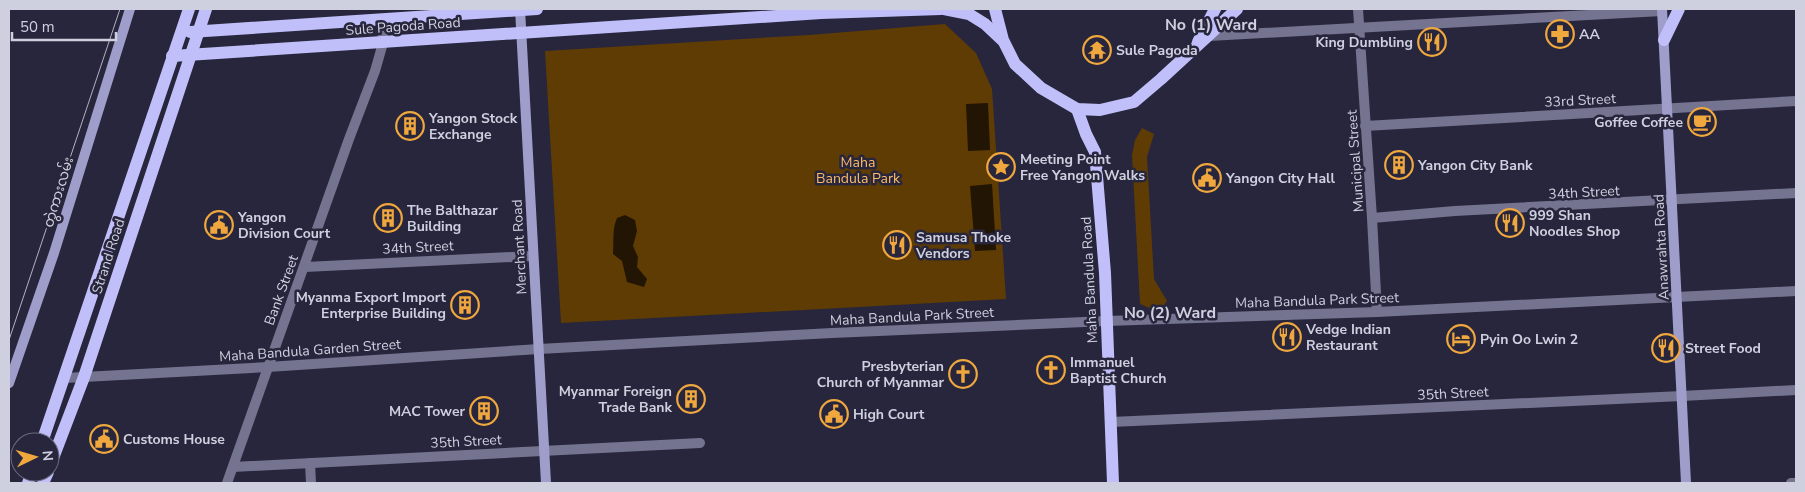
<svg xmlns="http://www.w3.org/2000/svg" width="1805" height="492" font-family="'Nunito Sans','Noto Sans Myanmar',sans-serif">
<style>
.green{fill:#5f3c03}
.water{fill:#221503}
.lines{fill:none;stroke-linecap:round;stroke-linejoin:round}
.minor{stroke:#747490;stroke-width:10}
.secondary{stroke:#9f9ecb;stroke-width:10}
.primary{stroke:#c0bff9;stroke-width:12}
.tram{stroke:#b1b2c2;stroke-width:1}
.labels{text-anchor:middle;stroke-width:5;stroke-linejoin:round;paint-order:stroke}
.street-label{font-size:14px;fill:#cfd0df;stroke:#27263d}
.poi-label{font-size:14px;font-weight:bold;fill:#cfd0df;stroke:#27263d;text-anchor:start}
.park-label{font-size:14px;fill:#fcbc68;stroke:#27263d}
.quarter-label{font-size:16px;font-weight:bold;fill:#cfd0df;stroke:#27263d}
</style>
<rect width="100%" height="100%" fill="#27263d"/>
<g class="green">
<path d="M945 24 976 53 992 89 1006 299 561 323 545 51 809 35Z"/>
<path d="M1142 128 1154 134 1147 157 1154 279 1167 301 1159 312 1140 304 1132 155 1135 140Z"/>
</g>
<g class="water">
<path d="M988 103 990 150 968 151 966 104Z"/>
<path d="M992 184 996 250 975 251 970 186Z"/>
<path d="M625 215 635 220 637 231 633 246 638 257 637 267 647 279 644 287 627 282 622 261 613 254C614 241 612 229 617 218Z"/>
</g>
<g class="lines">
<g class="minor">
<path d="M1358 9 1372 218 1377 312"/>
<path d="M1209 36 1662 11"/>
<path d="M1365 126 1796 101"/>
<path d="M1372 218 1455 211 1796 193"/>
<path d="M305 267 533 256"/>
<path d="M65 378 268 367 539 349 832 333 1107 321 1377 312 1796 291"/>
<path d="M1111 422 1682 396 1796 390"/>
<path d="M310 463 311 483"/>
<path d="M233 467 700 443"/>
<path d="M227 483 349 139 375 71 383 43 382 20"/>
<path d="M1791 483H1796"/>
</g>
<g class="secondary">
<path d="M520 9 546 483"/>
<path d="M1662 9 1686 483"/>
<path d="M9 383 54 253 130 9"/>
</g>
<g class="primary">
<path d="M944 9 969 14 985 24 1002 40"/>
<path d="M995 9 1003 40 1015 64 1041 88 1077 109 1100 110 1134 102 1161 79 1237 9"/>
<path d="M190 32 537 9"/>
<path d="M1664 40 1679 9"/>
<path d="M1198 42 1215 9"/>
<path d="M172 56 821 13 941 9"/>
<path d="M1077 109 1086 134 1095 152 1105 273 1113 483"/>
<path d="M42 442 189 9"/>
<path d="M50 466 84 377 206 9"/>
<path d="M28 483 32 472"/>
<path d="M43 483 48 472"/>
</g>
<path class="tram" d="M9 340 120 9"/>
</g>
<defs>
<symbol id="pharmacy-ring" viewBox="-11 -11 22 22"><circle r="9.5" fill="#27263d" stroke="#efa73e" stroke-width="1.5"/><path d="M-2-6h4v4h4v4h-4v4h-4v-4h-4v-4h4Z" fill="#efa73e"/></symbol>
<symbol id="restaurant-ring" viewBox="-11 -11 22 22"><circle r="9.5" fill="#27263d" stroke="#efa73e" stroke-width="1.5"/><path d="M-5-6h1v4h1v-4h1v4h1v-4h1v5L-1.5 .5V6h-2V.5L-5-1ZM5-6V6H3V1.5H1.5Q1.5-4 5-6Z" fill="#efa73e"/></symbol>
<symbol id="temple-ring" viewBox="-11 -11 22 22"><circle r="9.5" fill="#27263d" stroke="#efa73e" stroke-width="1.5"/><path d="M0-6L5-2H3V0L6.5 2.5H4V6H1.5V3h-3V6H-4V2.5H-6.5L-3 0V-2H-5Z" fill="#efa73e"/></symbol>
<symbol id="cafe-ring" viewBox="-11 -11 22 22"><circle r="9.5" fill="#27263d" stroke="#efa73e" stroke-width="1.5"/><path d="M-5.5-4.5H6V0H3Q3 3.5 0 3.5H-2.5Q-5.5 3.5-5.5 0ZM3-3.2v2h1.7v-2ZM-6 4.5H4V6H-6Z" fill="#efa73e"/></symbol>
<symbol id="building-ring" viewBox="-11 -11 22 22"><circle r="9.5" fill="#27263d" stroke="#efa73e" stroke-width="1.5"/><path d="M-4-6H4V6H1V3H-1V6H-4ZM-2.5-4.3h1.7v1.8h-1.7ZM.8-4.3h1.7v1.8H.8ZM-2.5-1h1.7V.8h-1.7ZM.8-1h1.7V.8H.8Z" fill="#efa73e"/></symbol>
<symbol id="sight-ring" viewBox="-11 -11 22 22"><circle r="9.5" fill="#27263d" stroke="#efa73e" stroke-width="1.5"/><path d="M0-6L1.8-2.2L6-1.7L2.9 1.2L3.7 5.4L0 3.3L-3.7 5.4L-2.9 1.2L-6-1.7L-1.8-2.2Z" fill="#efa73e"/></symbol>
<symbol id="civic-ring" viewBox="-11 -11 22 22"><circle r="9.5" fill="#27263d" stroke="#efa73e" stroke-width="1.5"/><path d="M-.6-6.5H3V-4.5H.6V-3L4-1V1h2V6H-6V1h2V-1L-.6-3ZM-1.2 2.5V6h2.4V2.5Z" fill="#efa73e"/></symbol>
<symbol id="hotel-ring" viewBox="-11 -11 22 22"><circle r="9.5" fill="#27263d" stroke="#efa73e" stroke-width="1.5"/><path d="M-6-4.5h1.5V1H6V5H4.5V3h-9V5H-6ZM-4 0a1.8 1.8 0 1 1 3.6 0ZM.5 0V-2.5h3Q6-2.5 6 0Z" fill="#efa73e"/></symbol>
<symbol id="church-ring" viewBox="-11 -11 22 22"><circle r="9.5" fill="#27263d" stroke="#efa73e" stroke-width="1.5"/><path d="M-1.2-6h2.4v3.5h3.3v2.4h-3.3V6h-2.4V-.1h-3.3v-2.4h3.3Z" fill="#efa73e"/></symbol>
</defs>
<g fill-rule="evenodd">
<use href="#pharmacy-ring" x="1544" y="18" width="32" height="32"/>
<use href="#restaurant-ring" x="1416" y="26" width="32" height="32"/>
<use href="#temple-ring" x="1081" y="34" width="32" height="32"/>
<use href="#cafe-ring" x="1686" y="106" width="32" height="32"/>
<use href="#building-ring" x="394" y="110" width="32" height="32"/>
<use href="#building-ring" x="1383" y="149" width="32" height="32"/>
<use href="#sight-ring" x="985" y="151" width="32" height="32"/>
<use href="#civic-ring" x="1191" y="162" width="32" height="32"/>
<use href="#building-ring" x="372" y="202" width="32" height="32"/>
<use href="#restaurant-ring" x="1494" y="207" width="32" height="32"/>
<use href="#civic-ring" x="203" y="209" width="32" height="32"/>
<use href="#restaurant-ring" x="881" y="229" width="32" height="32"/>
<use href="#building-ring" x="449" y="289" width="32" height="32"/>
<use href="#restaurant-ring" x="1271" y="321" width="32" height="32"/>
<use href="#hotel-ring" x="1445" y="323" width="32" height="32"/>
<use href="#restaurant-ring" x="1650" y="332" width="32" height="32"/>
<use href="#church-ring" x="1035" y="354" width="32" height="32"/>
<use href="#church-ring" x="947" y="358" width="32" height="32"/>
<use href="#building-ring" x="675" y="383" width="32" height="32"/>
<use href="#building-ring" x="468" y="395" width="32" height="32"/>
<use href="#civic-ring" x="818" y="398" width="32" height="32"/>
<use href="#civic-ring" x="88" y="423" width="32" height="32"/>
</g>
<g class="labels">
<g class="street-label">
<text transform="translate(403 26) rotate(-4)" y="5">Sule Pagoda Road</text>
<text transform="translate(1580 100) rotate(-3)" y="5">33rd Street</text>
<text transform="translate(1355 161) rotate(-94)" y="5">Municipal Street</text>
<text transform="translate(58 192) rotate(-73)" y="5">တွဲကားလမ်း</text>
<text transform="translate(1584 192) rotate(-3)" y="5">34th Street</text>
<text transform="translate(418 247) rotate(-3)" y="5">34th Street</text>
<text transform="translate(519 247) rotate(-93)" y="5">Merchant Road</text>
<text transform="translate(1661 247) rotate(-93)" y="5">Anawrahta Road</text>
<text transform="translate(108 256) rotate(-72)" y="5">Strand Road</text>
<text transform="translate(1089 280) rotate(-93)" y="5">Maha Bandula Road</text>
<text transform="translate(281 290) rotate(-70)" y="5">Bank Street</text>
<text transform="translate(1317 300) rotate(-2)" y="5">Maha Bandula Park Street</text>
<text transform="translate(912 316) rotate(-3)" y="5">Maha Bandula Park Street</text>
<text transform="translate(310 350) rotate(-4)" y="5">Maha Bandula Garden Street</text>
<text transform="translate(1453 393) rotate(-3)" y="5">35th Street</text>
<text transform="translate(466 441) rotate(-3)" y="5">35th Street</text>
</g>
<g class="poi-label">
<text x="1579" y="39">AA</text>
<text x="1413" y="47" text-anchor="end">King Dumbling</text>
<text x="1116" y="55">Sule Pagoda</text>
<text x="429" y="123">Yangon Stock<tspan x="429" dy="16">Exchange</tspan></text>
<text x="1683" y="127" text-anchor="end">Goffee Coffee</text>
<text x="1020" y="164">Meeting Point<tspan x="1020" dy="16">Free Yangon Walks</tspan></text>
<text x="1418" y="170">Yangon City Bank</text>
<text x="1226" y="183">Yangon City Hall</text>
<text x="407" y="215">The Balthazar<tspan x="407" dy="16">Building</tspan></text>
<text x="1529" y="220">999 Shan<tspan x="1529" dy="16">Noodles Shop</tspan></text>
<text x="238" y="222">Yangon<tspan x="238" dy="16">Division Court</tspan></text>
<text x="916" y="242">Samusa Thoke<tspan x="916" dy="16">Vendors</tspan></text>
<text x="446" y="302" text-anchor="end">Myanma Export Import<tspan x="446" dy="16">Enterprise Building</tspan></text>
<text x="1306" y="334">Vedge Indian<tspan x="1306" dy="16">Restaurant</tspan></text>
<text x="1480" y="344">Pyin Oo Lwin 2</text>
<text x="1685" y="353">Street Food</text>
<text x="1070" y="367">Immanuel<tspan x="1070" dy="16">Baptist Church</tspan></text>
<text x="944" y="371" text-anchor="end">Presbyterian<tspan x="944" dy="16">Church of Myanmar</tspan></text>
<text x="672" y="396" text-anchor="end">Myanmar Foreign<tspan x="672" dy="16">Trade Bank</tspan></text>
<text x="465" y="416" text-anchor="end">MAC Tower</text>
<text x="853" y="419">High Court</text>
<text x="123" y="444">Customs House</text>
</g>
<g class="park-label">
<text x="858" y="167">Maha<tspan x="858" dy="16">Bandula Park</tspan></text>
</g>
<g class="quarter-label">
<text x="1211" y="30">No (1) Ward</text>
<text x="1170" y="318">No (2) Ward</text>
</g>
</g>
<rect width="1805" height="492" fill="none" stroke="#cfd0df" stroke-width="20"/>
<g transform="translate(35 457) rotate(85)"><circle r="24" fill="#27263d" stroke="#6a6a7e"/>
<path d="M0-4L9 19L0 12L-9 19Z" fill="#efa73e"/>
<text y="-8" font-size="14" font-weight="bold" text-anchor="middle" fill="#cfd0df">N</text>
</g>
<path d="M12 32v8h104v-8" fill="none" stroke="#cfd0df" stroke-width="2.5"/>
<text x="20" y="32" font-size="15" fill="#cfd0df" stroke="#27263d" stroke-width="4" paint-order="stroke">50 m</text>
</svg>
